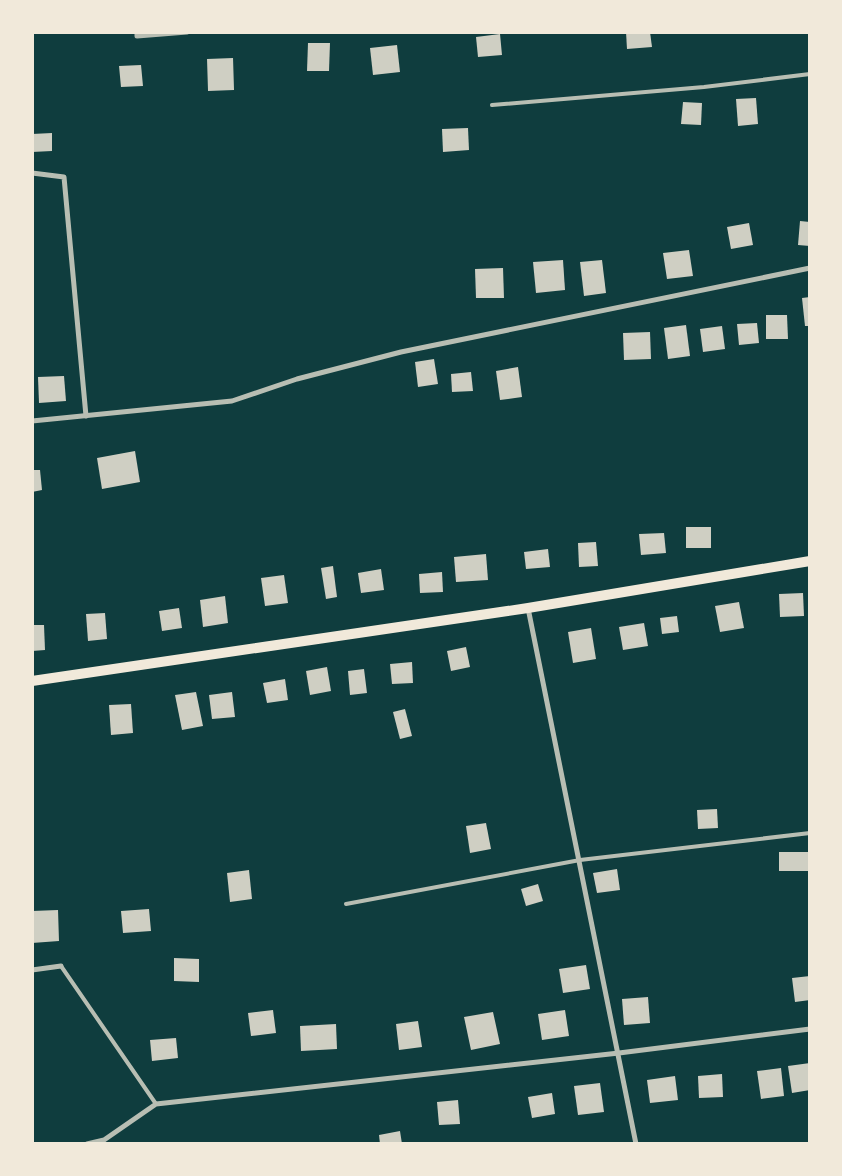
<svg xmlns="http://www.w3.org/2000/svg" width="842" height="1176" font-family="Montserrat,sans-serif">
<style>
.building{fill:#cfcfc3}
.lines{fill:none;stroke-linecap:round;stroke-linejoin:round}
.service{stroke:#b8beb3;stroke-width:4}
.minor{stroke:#b8beb3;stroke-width:5}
.secondary{stroke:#f1e9da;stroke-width:10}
</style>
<rect width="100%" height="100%" fill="#0f3d3e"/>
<g class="building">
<path d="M626 32H650L652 47 627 49Z"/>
<path d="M500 34 502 55 478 57 476 37Z"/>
<path d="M308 43H330L329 71H307Z"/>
<path d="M397 45 400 72 373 75 370 48Z"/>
<path d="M233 58 234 90 208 91 207 59Z"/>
<path d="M141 65 143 86 121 87 119 66Z"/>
<path d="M756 98 758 124 738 126 736 99Z"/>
<path d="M683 102 702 103 701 125 681 124Z"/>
<path d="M468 128 469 150 443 152 442 129Z"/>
<path d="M52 133V151L32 152V134Z"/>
<path d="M800 221 810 222V246L798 245Z"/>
<path d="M749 223 753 245 731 249 727 227Z"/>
<path d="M689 250 693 276 667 279 663 253Z"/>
<path d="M563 260 565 290 536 293 533 262Z"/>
<path d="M602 260 606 293 584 296 580 262Z"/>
<path d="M503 268 504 298H476L475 269Z"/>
<path d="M810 297V326H805L802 298Z"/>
<path d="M766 315H787L788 339H766Z"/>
<path d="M757 323 759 343 739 345 737 324Z"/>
<path d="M686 325 690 356 668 359 664 328Z"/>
<path d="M722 326 725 349 703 352 700 329Z"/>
<path d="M650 332 651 359 624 360 623 333Z"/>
<path d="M434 359 438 384 418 387 415 362Z"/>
<path d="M518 367 522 397 500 400 496 371Z"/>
<path d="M471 372 473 391 452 392 451 374Z"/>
<path d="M64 376 66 401 39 403 38 377Z"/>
<path d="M135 451 140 482 102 489 97 458Z"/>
<path d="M32 470H40L42 490 32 492Z"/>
<rect x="686" y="527" width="25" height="21"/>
<path d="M664 533 666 553 641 555 639 534Z"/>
<path d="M596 542 598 566 579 567 578 543Z"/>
<path d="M548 549 550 567 526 569 524 552Z"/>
<path d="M486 554 488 580 456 582 454 557Z"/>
<path d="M333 566 337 597 326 599 321 568Z"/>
<path d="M381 569 384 590 361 593 358 573Z"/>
<path d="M442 572 443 592 420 593 419 574Z"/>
<path d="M284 575 288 603 265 606 261 578Z"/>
<path d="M803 593 804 616 780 617 779 594Z"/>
<path d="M225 596 228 623 203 627 200 600Z"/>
<path d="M739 602 744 628 720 632 715 606Z"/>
<path d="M179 608 182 628 162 631 159 611Z"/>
<path d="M105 613 107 639 88 641 86 614Z"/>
<path d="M677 616 679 632 662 634 660 618Z"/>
<path d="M644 623 648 646 623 650 619 627Z"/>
<path d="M32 625H44L45 650 32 651Z"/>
<path d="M591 628 596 659 573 663 568 632Z"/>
<path d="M466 647 470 667 451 671 447 651Z"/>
<path d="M412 662 413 683 392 684 390 664Z"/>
<path d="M327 667 331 691 310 695 306 671Z"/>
<path d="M364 669 367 693 350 695 348 671Z"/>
<path d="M285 679 288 700 267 703 263 683Z"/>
<path d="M196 692 203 726 182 730 175 695Z"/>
<path d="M232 692 235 717 212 719 209 695Z"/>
<path d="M131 704 133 733 111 735 109 705Z"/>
<path d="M405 709 412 736 400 739 393 712Z"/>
<path d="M717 809 718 828 698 829 697 810Z"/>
<path d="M486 823 491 849 470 853 466 826Z"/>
<rect x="779" y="852" width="31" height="19"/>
<path d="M617 869 620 890 597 893 593 873Z"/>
<path d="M249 870 252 899 230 902 227 873Z"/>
<path d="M538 884 543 901 526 906 521 889Z"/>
<path d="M149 909 151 931 123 933 121 911Z"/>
<path d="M58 910 59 941 32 943V911Z"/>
<path d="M174 958 199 959V982L174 981Z"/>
<path d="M586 965 590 989 563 993 559 969Z"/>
<path d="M810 976V1000L795 1002 792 978Z"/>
<path d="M648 997 650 1023 624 1025 622 999Z"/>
<path d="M273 1010 276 1033 251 1036 248 1013Z"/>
<path d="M565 1010 569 1036 542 1040 538 1014Z"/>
<path d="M493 1012 500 1044 471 1050 464 1017Z"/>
<path d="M418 1021 422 1047 399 1050 396 1024Z"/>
<path d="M336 1024 337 1049 301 1051 300 1026Z"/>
<path d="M176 1038 178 1058 152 1061 150 1040Z"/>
<path d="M810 1063V1090L792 1093 788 1066Z"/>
<path d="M781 1068 784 1096 761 1099 757 1071Z"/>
<path d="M722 1074 723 1097 699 1098 698 1076Z"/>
<path d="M675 1076 678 1100 650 1103 647 1080Z"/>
<path d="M600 1083 604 1112 578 1115 574 1086Z"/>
<path d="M552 1093 555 1114 532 1118 528 1097Z"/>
<path d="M458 1100 460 1124 439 1125 437 1102Z"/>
<path d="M400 1131 402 1144H380L379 1135Z"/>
</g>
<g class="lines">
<g class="service">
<path d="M492 105 704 87 810 74"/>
<path d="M346 904 580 860 810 833"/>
<path d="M61 966 156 1104"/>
</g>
<g class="minor">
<path d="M137 32V36L187 32"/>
<path d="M32 173 64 177 86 416"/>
<path d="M32 421 232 401 297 379 401 352 810 268"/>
<path d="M528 608 636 1144"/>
<path d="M32 970 61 966"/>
<path d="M87 1144 104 1140 156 1104 619 1053 810 1029"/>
</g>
<path class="secondary" d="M32 681 528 608 810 561"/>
</g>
<rect width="842" height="1176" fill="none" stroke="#f1e9da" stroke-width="68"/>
</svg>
